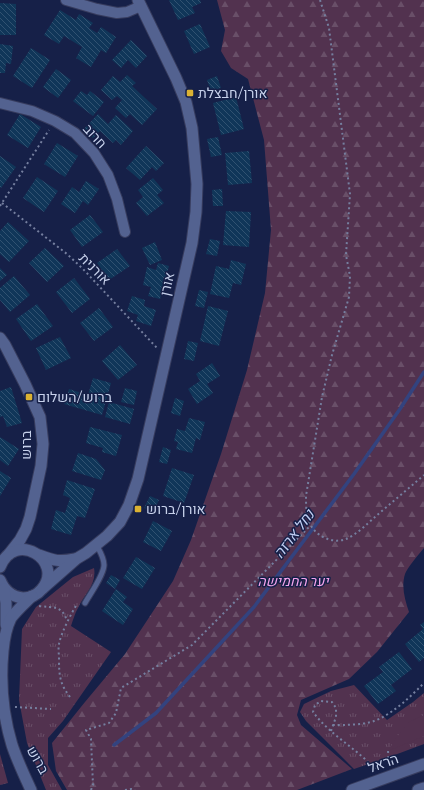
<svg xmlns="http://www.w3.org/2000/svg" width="424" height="790" font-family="Literata,Heebo,serif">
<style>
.grass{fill:url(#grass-tufts)}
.forest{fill:url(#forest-firs)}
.garden{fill:#52324f}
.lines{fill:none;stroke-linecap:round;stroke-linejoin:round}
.stream{stroke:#33437f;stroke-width:3.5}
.building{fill:url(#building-back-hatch)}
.service-casing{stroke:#373c5e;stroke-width:7}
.minor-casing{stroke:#373c5e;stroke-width:12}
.tertiary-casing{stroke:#373c5e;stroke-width:13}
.secondary-casing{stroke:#373c5e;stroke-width:13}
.path{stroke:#757f9f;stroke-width:2;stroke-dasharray:2 3;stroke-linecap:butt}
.service{stroke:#536290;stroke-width:5}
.minor{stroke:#536290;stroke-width:10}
.tertiary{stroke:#536290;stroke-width:11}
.secondary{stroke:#536290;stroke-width:11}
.poi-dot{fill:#dbb233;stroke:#162048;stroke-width:1.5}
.labels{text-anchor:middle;stroke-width:3;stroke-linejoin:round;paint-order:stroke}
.poi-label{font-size:14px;fill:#c7d1eb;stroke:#162048;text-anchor:start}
.street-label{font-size:14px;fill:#c7d1eb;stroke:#162048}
.park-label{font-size:14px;font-style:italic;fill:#f4a3ec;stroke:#162048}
.water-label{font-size:15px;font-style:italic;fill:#c0cdf2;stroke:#162048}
</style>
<defs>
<pattern id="grass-tufts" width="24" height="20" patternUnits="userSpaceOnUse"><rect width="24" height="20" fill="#52324f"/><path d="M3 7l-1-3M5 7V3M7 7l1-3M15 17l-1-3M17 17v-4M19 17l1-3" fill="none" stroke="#694f68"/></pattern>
<pattern id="forest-firs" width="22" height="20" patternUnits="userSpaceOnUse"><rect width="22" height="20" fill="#52324f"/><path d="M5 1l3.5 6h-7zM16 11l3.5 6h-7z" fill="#694f68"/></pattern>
<pattern id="building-back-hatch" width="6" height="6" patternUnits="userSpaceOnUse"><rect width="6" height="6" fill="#103659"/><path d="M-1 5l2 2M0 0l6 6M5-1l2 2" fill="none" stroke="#315271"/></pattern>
</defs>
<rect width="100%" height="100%" fill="#162048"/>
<g class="grass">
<path d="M94 568C97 585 84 594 78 608 75 613 73 620 71 626L111 652 63 721 48 738V765L62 790H46L27 743 19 700 22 629 36 607 73 577Z"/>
<path d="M354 685 387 720 413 702 424 693V744L400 753 354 769 306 721 300 712 304 704 331 691Z"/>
<path d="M0 754 8 783 0 785Z"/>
</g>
<path class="forest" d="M217 0H424V548C419 554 407 568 405 574 401 587 405 600 409 612L377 652 349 679 301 700 297 715 301 725 352 769 297 790H67L56 771 52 743 85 702 125 654 173 581 191 540 221 454 247 370 265 293 271 230 264 140 248 79 231 68 221 51 225 30Z"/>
<path class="garden" d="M424 715V736L388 751 396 738 409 722Z"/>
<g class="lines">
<path class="stream" d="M114 745 156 713 254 607 354 474 400 409 424 372"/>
</g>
<g class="building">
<path d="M169 0H200L201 3 192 7 195 13 178 20Z"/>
<path d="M0 3 16 4V35H0Z"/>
<path d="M60 10 76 20 79 14 93 23 89 28 97 33 101 27 116 37 106 53 101 50 91 67 76 58 82 47 64 36 59 44 44 35Z"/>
<path d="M200 24 210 47 194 54 184 31Z"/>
<path d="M131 40 147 56 136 68 128 60 121 68 112 60Z"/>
<path d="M0 44 13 46 11 64 6 63 5 73H0Z"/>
<path d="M31 48 50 60 32 88 13 76Z"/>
<path d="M56 69 71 80 58 98 43 87Z"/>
<path d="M127 75 136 83 132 86 157 109 142 125 130 114 126 118 115 108 122 100 117 96 112 100 101 90 113 76 120 82Z"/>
<path d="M217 76 221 88 211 91 207 80Z"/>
<path d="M81 91 87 95 90 91 104 102 93 116 73 101Z"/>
<path d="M236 97 244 129 221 135 213 103Z"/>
<path d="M20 114 41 127 28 148 7 135Z"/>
<path d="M98 114 108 124 116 115 133 131 121 145 116 140 113 143 100 131 93 138 84 129Z"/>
<path d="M218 137 222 155 211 157 207 139Z"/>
<path d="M57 143 78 156 65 177 44 164Z"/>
<path d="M146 146 164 163 156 171 152 167 140 180 126 168Z"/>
<path d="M249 151 252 183 228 185 225 153Z"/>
<path d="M0 156 16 167 1 188 0 187Z"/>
<path d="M37 177 58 191 44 212 23 198Z"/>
<path d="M153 178 163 190 157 195 164 203 147 216 136 203 143 197 138 190Z"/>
<path d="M86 181 99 189 88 205 83 201 75 213 61 204 72 187 79 192Z"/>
<path d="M222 189 223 206H213L212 190Z"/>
<path d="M226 211 251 212 249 247 223 245Z"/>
<path d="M90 215 103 232 82 247 70 230Z"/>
<path d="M8 222 29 241 9 262 0 254V231Z"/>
<path d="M210 239 220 241 217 256 206 254Z"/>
<path d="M155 242 162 260 150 265 142 248Z"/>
<path d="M45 248 64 266 47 282 29 263Z"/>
<path d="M117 249 130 266 109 280 97 263Z"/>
<path d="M231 260 246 264 241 285 233 283 229 298 210 294 216 266 229 269Z"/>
<path d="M158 263 169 266 160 299 148 296 151 287 143 285 147 267 156 270Z"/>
<path d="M0 268 7 275 0 281Z"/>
<path d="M14 276 30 295 10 312 0 300V288Z"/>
<path d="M74 278 90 299 72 313 56 292Z"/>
<path d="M199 290 208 292 204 308 195 306Z"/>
<path d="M132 296 145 300 144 306 156 310 151 326 136 321 138 315 127 311Z"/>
<path d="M37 304 53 326 31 341 16 319Z"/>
<path d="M208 306 228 311 219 346 200 341Z"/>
<path d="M99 308 113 327 94 341 80 323Z"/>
<path d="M60 337 71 358 46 370 36 348Z"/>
<path d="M188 341 198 343 194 361 184 359Z"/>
<path d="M120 345 137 365 118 380 102 361Z"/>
<path d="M212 363 220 376 207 384 213 393 197 404 188 389 200 381 196 374Z"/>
<path d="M93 378 111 383 102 415 64 404 69 389 88 395Z"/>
<path d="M11 387 22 423 7 427 3 416 0 417V391Z"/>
<path d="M125 388 137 391 134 405 121 402Z"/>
<path d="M175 398 184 401 180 416 171 413Z"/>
<path d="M109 402 134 409 130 424 105 417Z"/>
<path d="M189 418 205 422 200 440 196 438 192 453 176 449 178 442 174 441 177 429 185 431Z"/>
<path d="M90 427 122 435 116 456 102 452 103 448 86 443Z"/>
<path d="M0 437 19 449 8 466 0 460Z"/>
<path d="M163 447 171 450 167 464 159 462Z"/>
<path d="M78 453 96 459 105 470 101 480 72 471Z"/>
<path d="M172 468 194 475 184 503 163 496Z"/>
<path d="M0 471 11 478 0 496Z"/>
<path d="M67 480 95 489 85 518 77 516 71 535 51 529 56 510 65 513 70 498 63 495Z"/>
<path d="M150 496 159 500 153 512 144 508Z"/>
<path d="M153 521 172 531 161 551 143 542Z"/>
<path d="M136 557 155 568 142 589 123 578Z"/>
<path d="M111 575 120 580 115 589 106 583Z"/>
<path d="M116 589 127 597 123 602 133 609 123 625 102 611Z"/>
<path d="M424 622V658L419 662 405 644 423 629 420 625Z"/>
<path d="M399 652 412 669 391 685 396 691 378 704 364 686 383 672 379 667Z"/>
</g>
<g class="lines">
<defs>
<path id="service" d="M85 603C90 594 104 575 104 565 104 557 99 550 96 544"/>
<g id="minor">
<path d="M66 0 97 9 117 13 127 12 141 6"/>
<path d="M0 103 32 111 55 121 75 133 94 153 108 175 117 199 125 232"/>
</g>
<g id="tertiary">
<path d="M0 338 5 345 25 384 40 417 43 444 41 466 30 517 26 529 20 540 9 554"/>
<path d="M39 555C55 561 59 562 75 559"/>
<path d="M0 567C15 529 65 561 42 589 37 595 30 598 23 598 12 597 4 590 0 580"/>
<path d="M43 588 76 559 86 553 107 536 120 522 129 505 138 479 192 243 196 212 197 184 192 128 186 102 176 78 138 0"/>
<path d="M4 589 6 603V625"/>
<path d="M31 790C24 775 17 760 12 745 3 715 0 682 3 651 4 640 6 628 11 618 17 610 25 603 32 596"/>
</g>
<g id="secondary">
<path d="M352 790 424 764"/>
<path d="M418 790 424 788"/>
</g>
</defs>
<use href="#service" class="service-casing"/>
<use href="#minor" class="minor-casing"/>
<use href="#tertiary" class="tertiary-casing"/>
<use href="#secondary" class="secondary-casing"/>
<g class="path">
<path d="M320 0 329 28 350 194 346 255 350 276 349 297 332 355 322 397 306 496C306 506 306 518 311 526 318 537 333 544 346 539 356 535 367 524 375 517 391 503 408 489 424 475"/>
<path d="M2 203 67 254 83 269 157 348"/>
<path d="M0 206 49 130"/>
<path d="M39 606C54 608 62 605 67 621"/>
<path d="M70 697C60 684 59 676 59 659 59 654 58 649 59 644 61 633 71 614 77 604"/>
<path d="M15 707 51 709"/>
<path d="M333 725C344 725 364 725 374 721 393 714 410 697 424 683"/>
<path d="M331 731 336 717V708L332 702 321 701 315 705 313 712C330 735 356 748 375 769"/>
<path d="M388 751 389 765"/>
<path d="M91 790 93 785 91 739 86 730 109 723 116 713 121 688 192 645 310 526"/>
<path d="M125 790 131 789 135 790"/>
</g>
<use href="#service" class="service"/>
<use href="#minor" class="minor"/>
<use href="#tertiary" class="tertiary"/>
<use href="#secondary" class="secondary"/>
</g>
<g class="poi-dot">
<rect x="186" y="89" width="8" height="8" rx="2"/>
<rect x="25" y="393" width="8" height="8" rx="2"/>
<rect x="134" y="505" width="8" height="8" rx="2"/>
</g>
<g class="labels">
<g class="poi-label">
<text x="198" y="98">אורן/חבצלת</text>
<text x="37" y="402">ברוש/השלום</text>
<text x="146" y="514">אורן/ברוש</text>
</g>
<g class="street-label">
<text transform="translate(95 136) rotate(47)" y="5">חרוב</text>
<text transform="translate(95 269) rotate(45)" y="5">אורנית</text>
<text transform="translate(167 284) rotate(-77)" y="5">אורן</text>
<text transform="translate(26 445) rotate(-90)" y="5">ברוש</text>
<text transform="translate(38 760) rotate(60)" y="5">ברוש</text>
<text transform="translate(383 763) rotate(-20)" y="5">הראל</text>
</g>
<g class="park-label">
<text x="293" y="586">יער החמישה</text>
</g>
<g class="water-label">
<text transform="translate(294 534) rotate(-53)" y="5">נחל ארזה</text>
</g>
</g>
</svg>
